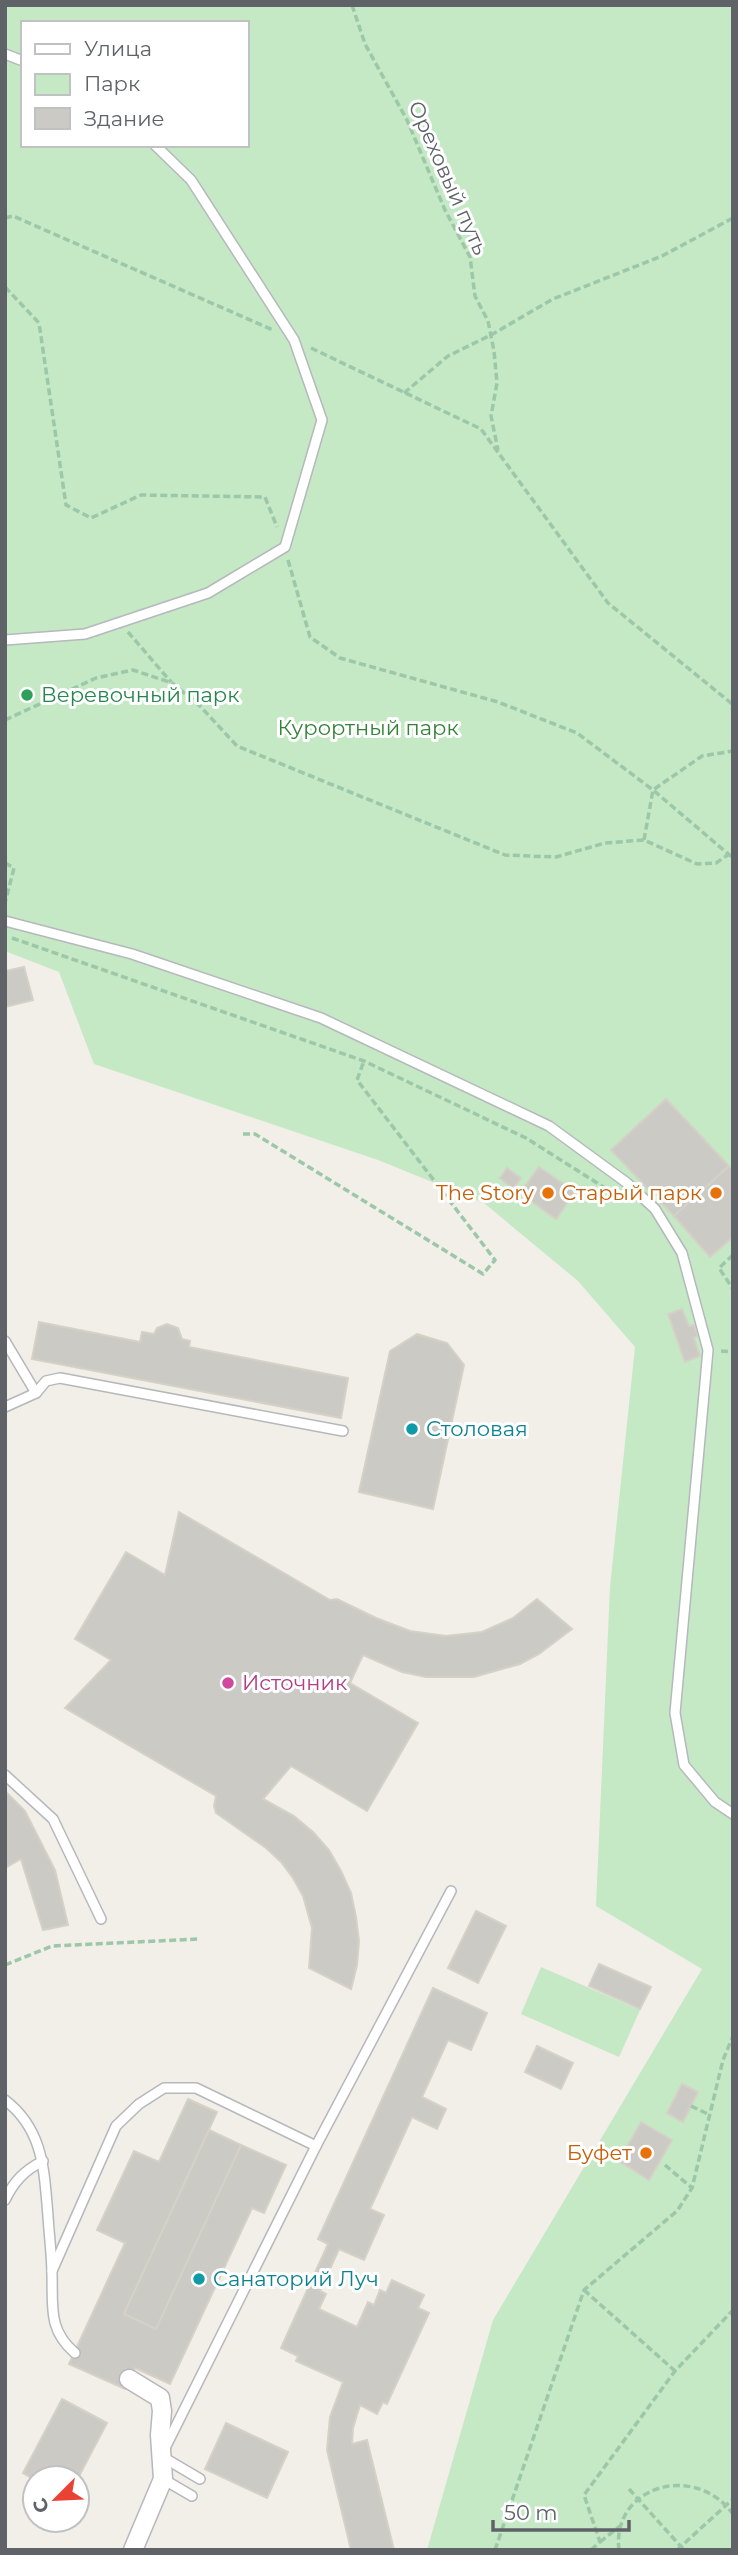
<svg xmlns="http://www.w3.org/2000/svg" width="738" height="2555" font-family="Montserrat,sans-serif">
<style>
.green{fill:#c5e8c5;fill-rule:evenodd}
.building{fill:#cccac5;stroke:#d6d1c6;stroke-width:2}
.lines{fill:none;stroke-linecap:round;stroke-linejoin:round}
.lane-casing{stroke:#b5b8bc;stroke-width:12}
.street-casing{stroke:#b5b8bc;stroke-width:21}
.path{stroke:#9cc7a9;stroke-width:3.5;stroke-dasharray:7 3.5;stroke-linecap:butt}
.lane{stroke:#fff;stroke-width:9}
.street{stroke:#fff;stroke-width:18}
.leisure-dot{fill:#2e9e5b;stroke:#fff;stroke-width:2.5}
.food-dot{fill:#e8710a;stroke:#fff;stroke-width:2.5}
.culture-dot{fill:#0f9aa8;stroke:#fff;stroke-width:2.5}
.hotel-dot{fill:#d1479c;stroke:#fff;stroke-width:2.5}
.labels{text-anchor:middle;stroke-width:6;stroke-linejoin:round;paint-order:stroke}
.street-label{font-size:21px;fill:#5f6368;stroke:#fff}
.leisure-label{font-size:21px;fill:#27864d;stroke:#fff;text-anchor:start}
.park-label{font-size:21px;fill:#348238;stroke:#fff}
.food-label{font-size:21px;fill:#c56008;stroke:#fff;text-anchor:end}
.culture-label{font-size:21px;fill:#0d838f;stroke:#fff;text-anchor:start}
.hotel-label{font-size:21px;fill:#b23c85;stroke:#fff;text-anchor:start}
</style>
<rect width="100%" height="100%" fill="#f1efe8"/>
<g class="green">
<path d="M5 5H733V2550H427L493 2320 702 1969 596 1906 610 1587 635 1347 578 1281 484 1203 378 1160 94 1064 59 972 5 951ZM23 23H247V145H23Z"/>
<path d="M541 1967 640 2010 619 2057 521 2014Z"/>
</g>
<g class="building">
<path d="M24 967 33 1000 5 1007V971Z"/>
<path d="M666 1099 729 1166 674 1216 611 1150Z"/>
<path d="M729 1166 733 1170V1237L710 1257 674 1216Z"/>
<path d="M539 1167 575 1192 556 1219 520 1193Z"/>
<path d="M507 1168 521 1178 513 1189 500 1178Z"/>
<path d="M682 1309 689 1326 694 1325 698 1336 694 1338 700 1356 685 1362 668 1314Z"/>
<path d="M39 1322 140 1342 142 1332 154 1334 157 1328 167 1324 178 1328 182 1339 190 1341 189 1347 348 1378 341 1418 32 1359Z"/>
<path d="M417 1334 447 1343 464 1365 433 1509 359 1492 390 1351Z"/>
<path d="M179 1512 330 1600 337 1599 376 1618 410 1631 446 1636 482 1632 513 1618 537 1599 572 1629 539 1654 520 1664 474 1677H426L402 1672 363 1655 350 1683 418 1723 367 1811 291 1766 263 1799 294 1816 313 1832 329 1850 341 1871 351 1893 356 1917 359 1941 357 1965 351 1989 309 1968 312 1928 303 1896 293 1878 281 1862 266 1848 216 1813 214 1806 216 1796 65 1708 111 1660 75 1639 126 1552 165 1575Z"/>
<path d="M5 1791 25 1811 55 1870 68 1925 43 1930 21 1859 5 1868Z"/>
<path d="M476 1911 506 1926 478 1983 448 1968Z"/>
<path d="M599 1964 651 1987 640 2009 589 1986Z"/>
<path d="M433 1988 487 2013 471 2050 448 2040 422 2097 446 2109 437 2129 412 2117 370 2209 384 2215 364 2260 339 2249 320 2291 326 2294 319 2309 357 2327 368 2302 374 2305 380 2290 386 2293 392 2280 424 2295 418 2308 429 2313 387 2404 383 2402 377 2414 360 2405 353 2428 352 2444 367 2440 394 2550H351L327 2450 330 2417 343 2382 296 2361 298 2356 281 2348 328 2244 318 2239Z"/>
<path d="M537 2046 573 2063 561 2089 525 2072Z"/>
<path d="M682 2084 698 2092 683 2122 667 2113Z"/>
<path d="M188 2099 217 2112 124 2314 156 2329 241 2145 286 2165 264 2213 252 2208 170 2384 135 2368 125 2389 69 2364 125 2243 97 2230 134 2151 159 2162Z"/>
<path d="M641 2122 672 2140 649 2180 619 2161Z"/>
<path d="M209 2130 241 2145 156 2329 124 2314Z"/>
<path d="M62 2399 107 2423 77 2480H35L23 2473Z"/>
<path d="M226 2423 288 2452 267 2498 205 2469Z"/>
</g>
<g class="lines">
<defs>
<g id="lane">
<path d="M5 54 23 61"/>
<path d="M5 640 85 634 208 593 285 547 322 420 294 340 191 180 155 145"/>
<path d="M5 921 132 954 321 1018 549 1126 627 1183 655 1209 682 1253 708 1350 675 1713 684 1765 715 1802 733 1814"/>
<path d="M5 1341 36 1393"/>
<path d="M5 1407 36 1393 46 1381 60 1378 343 1431"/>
<path d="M5 1775 53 1819 101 1919"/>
<path d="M5 2100C44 2130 44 2171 48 2216 49 2235 52 2255 52 2275 53 2307 48 2330 75 2353"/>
<path d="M5 2200C14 2181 25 2170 43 2161"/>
<path d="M52 2271 116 2126 139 2104 164 2088H196L316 2146"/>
<path d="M163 2479 192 2496"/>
<path d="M200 2479 161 2456 316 2146 451 1891"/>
</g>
<path id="street" d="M129 2379 160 2398 162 2411 160 2435 163 2479 133 2550"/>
</defs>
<use href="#lane" class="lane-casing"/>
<use href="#street" class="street-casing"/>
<g class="path">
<path d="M352 5 365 44 407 120 445 210 470 257 475 296 488 321 494 351 497 383 491 416 498 450"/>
<path d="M5 218 13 216 273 330"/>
<path d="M5 287 39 323 66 505 91 518 141 495 265 497 277 527"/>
<path d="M311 348 481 429 608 603 731 703 733 711"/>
<path d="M404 393 448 356 491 335 553 299 662 256 733 218"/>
<path d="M288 560 310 637 340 658 498 702 577 733 653 790 733 858"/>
<path d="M128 632 171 682"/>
<path d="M5 720 96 678 133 670 172 683 200 706 237 746 505 855 556 857 605 843 644 840 697 864 716 863 729 854 733 849"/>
<path d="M644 840 653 790 702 756 733 751"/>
<path d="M5 863 14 868 5 903"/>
<path d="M12 938 364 1061 526 1138 624 1200"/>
<path d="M243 1134H255L483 1274 495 1260 357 1080 364 1061"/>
<path d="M733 1255 719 1268 733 1289"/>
<path d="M721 1351 733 1352"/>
<path d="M5 1965 52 1946 199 1939"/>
<path d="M691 2106 710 2115"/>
<path d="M665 2165 692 2188"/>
<path d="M584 2290 675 2371"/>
<path d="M629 2489 684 2550"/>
<path d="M600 2542 620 2526"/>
<path d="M495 2550 584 2290 677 2211 692 2188 723 2060 733 2036"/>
<path d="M591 2550 600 2542 584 2495 675 2371 733 2310"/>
<path d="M619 2550C611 2487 694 2461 733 2514"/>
<path d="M677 2550 733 2499"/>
</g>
<use href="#lane" class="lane"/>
<use href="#street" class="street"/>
</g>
<circle class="leisure-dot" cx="27" cy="695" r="7"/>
<g class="food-dot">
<circle cx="548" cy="1193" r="7"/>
<circle cx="716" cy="1193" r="7"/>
<circle cx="646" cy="2153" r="7"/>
</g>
<g class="culture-dot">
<circle cx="412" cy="1429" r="7"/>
<circle cx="199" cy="2279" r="7"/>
</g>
<circle class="hotel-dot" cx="228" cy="1683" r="7"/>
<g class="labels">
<g class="street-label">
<text transform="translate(448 178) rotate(66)" y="7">Ореховый путь</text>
</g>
<g class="leisure-label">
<text x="41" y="702">Веревочный парк</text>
</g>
<g class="park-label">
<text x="368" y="735">Курортный парк</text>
</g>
<g class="food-label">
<text x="534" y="1200">The Story</text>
<text x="702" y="1200">Старый парк</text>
<text x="632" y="2160">Буфет</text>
</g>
<g class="culture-label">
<text x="426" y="1436">Столовая</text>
<text x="213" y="2286">Cанаторий Луч</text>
</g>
<g class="hotel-label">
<text x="242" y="1690">Источник</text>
</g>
</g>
<rect width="738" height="2555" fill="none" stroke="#5f6368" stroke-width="14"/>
<rect x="21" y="21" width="228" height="126" fill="#ffffff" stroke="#bfc1c3" stroke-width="2"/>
<rect x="35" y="44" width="35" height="10" fill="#ffffff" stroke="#bfc1c3" stroke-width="2"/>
<text x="84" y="56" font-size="21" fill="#5f6368">Улица</text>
<rect x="35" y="74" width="35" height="21" fill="#c5e8c5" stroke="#bfc1c3" stroke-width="2"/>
<text x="84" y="91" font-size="21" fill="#5f6368">Парк</text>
<rect x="35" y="108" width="35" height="21" fill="#cccac5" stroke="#bfc1c3" stroke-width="2"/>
<text x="84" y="126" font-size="21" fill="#5f6368">Здание</text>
<g transform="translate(56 2499) rotate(246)"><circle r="33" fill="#ffffff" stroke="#bfc1c3" stroke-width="2"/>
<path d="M0-5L12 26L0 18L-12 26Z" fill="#ea4335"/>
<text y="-10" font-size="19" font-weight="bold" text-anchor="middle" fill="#5f6368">С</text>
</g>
<path d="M493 2520v10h136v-10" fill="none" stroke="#5f6368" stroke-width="3.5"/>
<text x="504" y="2520" font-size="21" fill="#5f6368" stroke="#ffffff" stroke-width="5" paint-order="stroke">50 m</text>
</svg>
